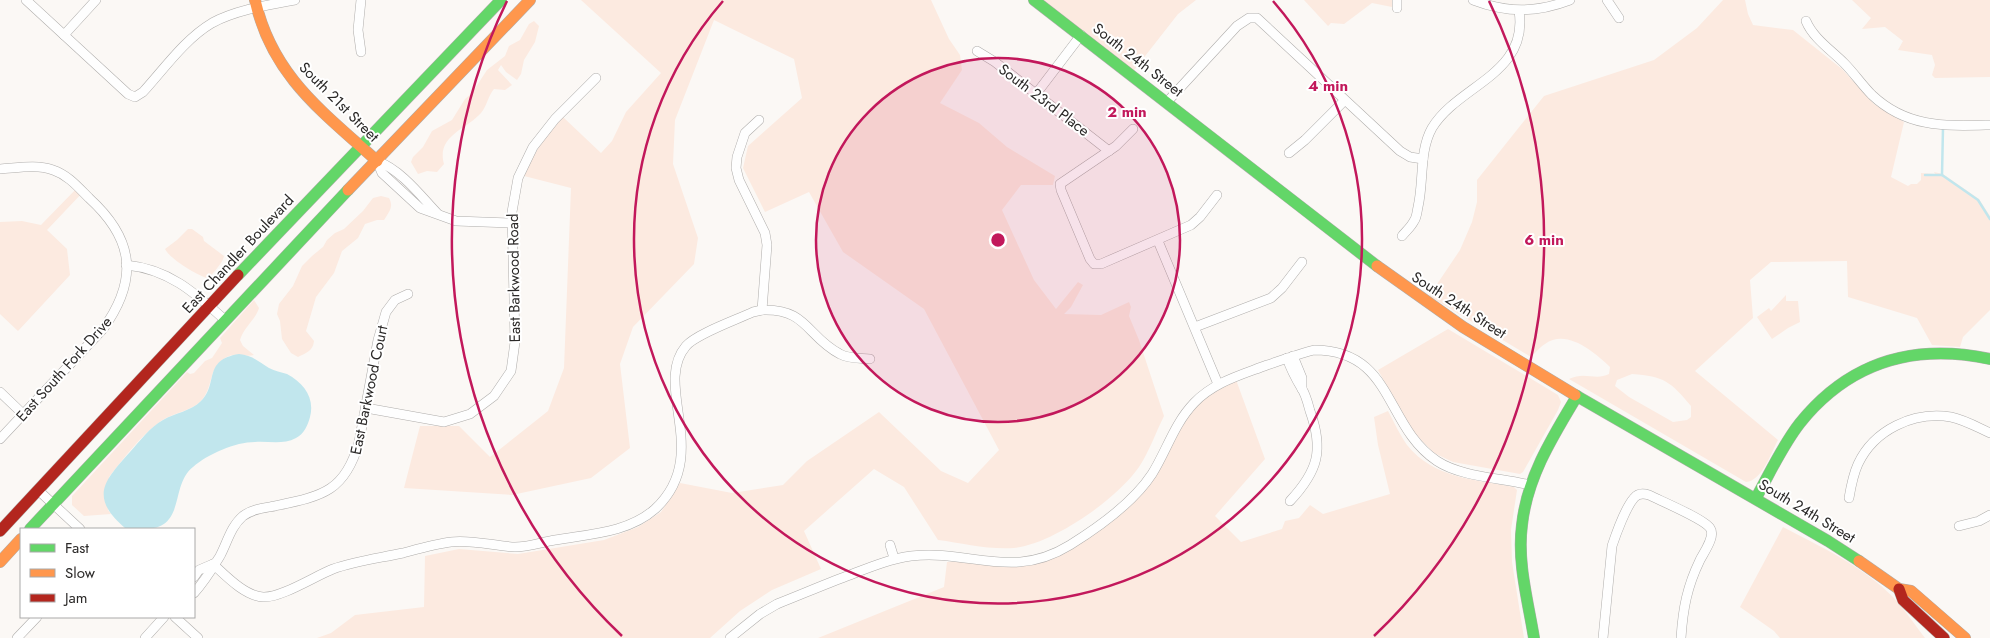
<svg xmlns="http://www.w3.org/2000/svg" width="1990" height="638" font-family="Jost,sans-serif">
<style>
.green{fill:#fceae0;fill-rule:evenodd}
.water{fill:#c1e6ed}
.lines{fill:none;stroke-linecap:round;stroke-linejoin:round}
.stream{stroke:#c1e6ed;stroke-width:2.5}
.street-casing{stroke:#afadab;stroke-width:10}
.fast-casing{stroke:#afadab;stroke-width:12}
.slow-casing{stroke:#afadab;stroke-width:12}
.jam-casing{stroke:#afadab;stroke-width:12}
.street{stroke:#fefefe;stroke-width:9}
.fast{stroke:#63d668;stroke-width:11}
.slow{stroke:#ff974d;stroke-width:11}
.jam{stroke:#b3261e;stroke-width:11}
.ring{fill:none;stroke:#c2185b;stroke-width:2.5}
.labels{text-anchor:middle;stroke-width:4;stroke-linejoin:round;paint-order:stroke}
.street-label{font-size:15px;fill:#2b2928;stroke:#fff}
.centre{fill:#c2185b;stroke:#fff;stroke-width:2.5}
.ring-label{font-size:15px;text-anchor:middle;font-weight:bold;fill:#c2185b;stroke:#fff;stroke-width:4;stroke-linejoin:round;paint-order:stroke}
</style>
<rect width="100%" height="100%" fill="#fbf8f5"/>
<g class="green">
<path d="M581 0H931L949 39 960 55 962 70 940 103 979 123 1007 147 1055 176 1053 185H1021L1002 210 1034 280 1056 309 1078 282 1083 285 1071 307 1064 314 1101 315 1129 302 1131 307 1129 316 1139 340 1164 416C1156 432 1149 452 1139 467 1117 499 1053 544 1014 548 989 550 962 543 938 540L904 487 874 469 804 531 821 569 772 590 740 611 710 638H317L331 633 355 615 424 607 425 556 459 549 518 554 604 540 638 527 661 512 680 483 732 493 783 485 807 461 879 412 941 471 968 483 999 450 924 309 843 252 809 192 765 212 743 168 748 146 802 98 794 59 714 20 675 120 673 164 698 238 694 264 633 327 620 364 630 448 591 478 512 495 404 488 420 426H459L490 457 548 411 564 368 571 188 524 176C534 152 546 135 563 117L601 153 612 141 626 112 661 73Z"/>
<path d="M1034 0H1196L1178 14 1131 74Z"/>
<path d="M1304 0H1397V8L1372 3 1344 24 1331 23 1328 26Z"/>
<path d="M1723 0H1745L1748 14 1753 25 1793 30 1842 69 1874 104 1904 122 1891 177 1908 186 1911 184H1917L1921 180V173L1935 174 1934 172 1943 174 1979 199 1990 216V310L1963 337 1960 347 1932 345 1917 318 1848 297 1847 261 1771 262 1750 280 1753 318 1695 371 1778 440C1771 453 1762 481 1746 482L1569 379C1585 371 1595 381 1609 374L1610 367C1595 353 1567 328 1545 344 1540 347 1535 353 1531 357L1429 296 1460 250 1472 222 1477 202V180L1544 96 1654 60 1697 28ZM1632 374C1664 376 1671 382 1691 406V417L1687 420 1673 422 1629 397 1615 386 1617 380Z"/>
<path d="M1852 0H1990V77L1935 78 1932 75 1935 65 1932 55 1898 50 1903 41 1885 27 1862 29 1871 18Z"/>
<path d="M534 21 539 26 535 42 524 60 521 74 517 80 506 72 501 65 498 70 512 85 505 90 494 89C488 96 487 106 481 113 467 129 436 136 444 164L437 172 427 171 418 174 411 162 413 157 423 147 432 131 452 120 465 99 472 93 487 70 505 56 509 46 520 40 529 24Z"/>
<path d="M78 187 83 192 47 230 67 249 70 275 18 331 0 314V222L22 221 41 225Z"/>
<path d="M381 196 389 198C394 207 389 212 384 220H377L365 224 358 238 342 251 334 273 316 297 306 331 314 341C313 351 306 353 298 357L291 353 282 339 280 321 277 314 279 304 293 286 302 266 312 256 323 247 327 240 335 233 344 229 363 211 373 198Z"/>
<path d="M188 229H192L203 237 204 241 224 256C222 265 214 270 209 279 197 275 171 260 165 249L177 240Z"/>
<path d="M1786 295V301H1798L1800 322 1788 328 1772 339 1757 317 1769 308 1771 311Z"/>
<path d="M254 300 259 308C256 319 244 327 240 340L243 346 254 355C244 358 236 351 225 358 209 368 213 384 204 397 195 411 174 412 161 421 141 435 124 458 109 477L108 510 111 514 84 516 72 505V496L187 372 190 374 194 373 205 361 212 358 222 343 220 338Z"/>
<path d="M1448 329 1558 395 1561 402 1558 410 1523 472 1520 474 1453 462 1434 453 1412 431 1378 370Z"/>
<path d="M1235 377 1265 459 1215 516 1241 542 1282 529 1285 521 1299 518 1310 505 1323 514 1390 494 1378 445 1374 417 1388 411C1394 422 1400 435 1407 445 1433 478 1476 480 1514 487L1517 490 1511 530 1512 562 1524 638H818L944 587 947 562 979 560 996 563 1051 555 1138 494 1194 403Z"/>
<path d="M1783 527C1821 547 1863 566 1894 598 1905 610 1915 625 1925 638H1780L1774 631 1740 607Z"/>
</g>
<path class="water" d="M239 354C252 355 259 362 269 368 275 371 281 372 287 374 304 383 315 398 310 417 308 425 304 434 296 438 283 445 269 441 255 442 235 442 208 454 193 467 169 486 187 529 144 529 138 529 131 530 125 528 89 497 104 481 130 452 140 441 150 427 163 420 175 413 191 411 201 401 219 384 202 360 239 354Z"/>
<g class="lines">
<g class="stream">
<path d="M1943 128 1942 175 1978 200 1990 219"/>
<path d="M1925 175H1942"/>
</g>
<defs>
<g id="street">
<path d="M26 0 128 94 135 97 143 92C164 69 185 39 212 23 236 10 268 5 295 0"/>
<path d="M361 0 358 30 361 52"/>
<path d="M1397 0V8"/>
<path d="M1473 0C1507 13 1536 13 1570 0"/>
<path d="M1607 0 1619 18"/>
<path d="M1806 21C1813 38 1831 50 1844 63 1854 73 1862 85 1872 95 1907 128 1945 126 1990 125"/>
<path d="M64 35 96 0"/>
<path d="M977 51 995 62 1109 151"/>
<path d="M1036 94 1081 35"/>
<path d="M1167 102 1237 26 1249 18H1257L1400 151 1410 157 1423 159"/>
<path d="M759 120 745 133 737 157 736 168 739 180 765 233 767 245 762 310C807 308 807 337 840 354 849 359 860 358 870 359"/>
<path d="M1133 129 1116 146 1060 184 1061 190 1090 259 1094 264H1101L1191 225 1200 217 1217 195"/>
<path d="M1289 153 1305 140 1344 101"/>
<path d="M377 161 382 173 420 208 456 221 512 223"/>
<path d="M377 161C401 170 420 195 437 213"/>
<path d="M0 169C17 168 37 164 53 170 68 175 78 187 89 198 134 239 139 279 103 329L0 439"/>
<path d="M1402 236C1406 231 1411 227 1414 221 1417 217 1417 211 1418 207 1424 181 1419 151 1432 128 1458 85 1529 74 1519 11"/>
<path d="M1158 241 1218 384"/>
<path d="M126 265C169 269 195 293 225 320"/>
<path d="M1195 327 1271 298 1282 288 1302 262"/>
<path d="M1293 356 1302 378V389"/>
<path d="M1287 358C1291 370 1296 379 1302 389 1306 395 1308 404 1310 411 1324 450 1318 471 1290 501"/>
<path d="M0 392 23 414"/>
<path d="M366 408 444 422 470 414 494 396 511 371 515 342 512 212 518 178 533 147 555 119 596 78"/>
<path d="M38 490 80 529"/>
<path d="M1849 498C1851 486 1853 475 1858 464 1874 430 1913 411 1951 417 1965 420 1977 427 1990 433"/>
<path d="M1959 526 1979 521 1990 515"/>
<path d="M890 545 894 558"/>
<path d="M213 564C226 576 245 596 263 597 281 598 315 576 333 569 355 561 380 558 403 553 418 549 435 544 451 542 469 539 495 546 515 547 528 547 542 542 555 540 589 534 628 533 655 509 713 455 652 386 686 346 696 334 736 320 753 312L762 310"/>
<path d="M194 577 199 570 213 564"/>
<path d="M194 593C205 581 212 569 220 556 227 543 231 526 243 516 252 509 264 508 275 506 322 496 345 492 359 442L378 340 386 312 395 300 408 294"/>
<path d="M175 617 198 638"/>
<path d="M17 638 37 617"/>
<path d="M145 638 164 617"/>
<path d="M730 638 760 614 777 604C800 595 823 585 847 576 868 568 889 559 911 556 970 549 1012 581 1070 545 1099 527 1133 503 1152 474 1167 450 1174 424 1194 403 1214 382 1241 375 1267 365 1283 360 1298 354 1314 350 1394 350 1384 426 1437 461 1461 477 1502 478 1530 485"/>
<path d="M1603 638 1612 546C1616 534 1626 507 1634 498 1638 493 1643 493 1649 495 1661 501 1704 519 1710 528 1716 536 1704 552 1700 560 1687 587 1683 608 1681 638"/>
</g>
<g id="fast">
<path d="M1034 0 1377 266"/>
<path d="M238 275 501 0"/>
<path d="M1575 395 1828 541 1859 561"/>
<path d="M1756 498C1770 473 1782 446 1800 423 1850 361 1914 343 1990 359"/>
<path d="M30 529 348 190"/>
<path d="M1534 638C1528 601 1517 562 1522 525 1527 477 1553 436 1577 396"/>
</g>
<g id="slow">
<path d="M255 0C272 76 323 112 377 161"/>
<path d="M348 190 530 0"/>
<path d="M1377 266 1463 327 1575 395"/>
<path d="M1859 561 1899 589 1911 591 1965 638"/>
<path d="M0 562 21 539"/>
</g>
<g id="jam">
<path d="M0 531 238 275"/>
<path d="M1899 589 1903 600 1944 638"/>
</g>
</defs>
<use href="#street" class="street-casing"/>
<use href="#fast" class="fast-casing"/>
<use href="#slow" class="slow-casing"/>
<use href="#jam" class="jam-casing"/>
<use href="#street" class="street"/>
<use href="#fast" class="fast"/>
<use href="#slow" class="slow"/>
<use href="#jam" class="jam"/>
</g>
<circle cx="998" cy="240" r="182" fill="#c2185b" fill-opacity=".12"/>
<g class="ring">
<circle cx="998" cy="240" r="182"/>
<path d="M1273 1A364 364 0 1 1 723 1"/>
<path d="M622 636A546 546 0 0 1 507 1M1489 1A546 546 0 0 1 1374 636"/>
</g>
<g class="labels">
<g class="street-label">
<text transform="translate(1138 60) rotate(38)" y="5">South 24th Street</text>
<text transform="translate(1044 100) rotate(37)" y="5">South 23rd Place</text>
<text transform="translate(339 102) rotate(45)" y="5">South 21st Street</text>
<text transform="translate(238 254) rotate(-47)" y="5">East Chandler Boulevard</text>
<text transform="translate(514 278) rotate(-91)" y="5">East Barkwood Road</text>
<text transform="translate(1459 305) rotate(33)" y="5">South 24th Street</text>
<text transform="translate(64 369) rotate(-48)" y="5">East South Fork Drive</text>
<text transform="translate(369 390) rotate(-78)" y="5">East Barkwood Court</text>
<text transform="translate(1807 511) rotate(31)" y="5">South 24th Street</text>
</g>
</g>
<circle cx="998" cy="240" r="8" class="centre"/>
<g class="ring-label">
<text x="1328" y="91">4 min</text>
<text x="1127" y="117">2 min</text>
<text x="1544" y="245">6 min</text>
</g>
<rect x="20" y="528" width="175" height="90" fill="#ffffff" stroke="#aaa9a9"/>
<rect x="30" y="544" width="25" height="8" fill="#63d668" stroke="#aaa9a9"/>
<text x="65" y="553" font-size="15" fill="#2b2928">Fast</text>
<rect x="30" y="569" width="25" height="8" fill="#ff974d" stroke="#aaa9a9"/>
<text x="65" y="578" font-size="15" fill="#2b2928">Slow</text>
<rect x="30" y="594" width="25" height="8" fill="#b3261e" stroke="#aaa9a9"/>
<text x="65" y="603" font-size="15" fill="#2b2928">Jam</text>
</svg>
